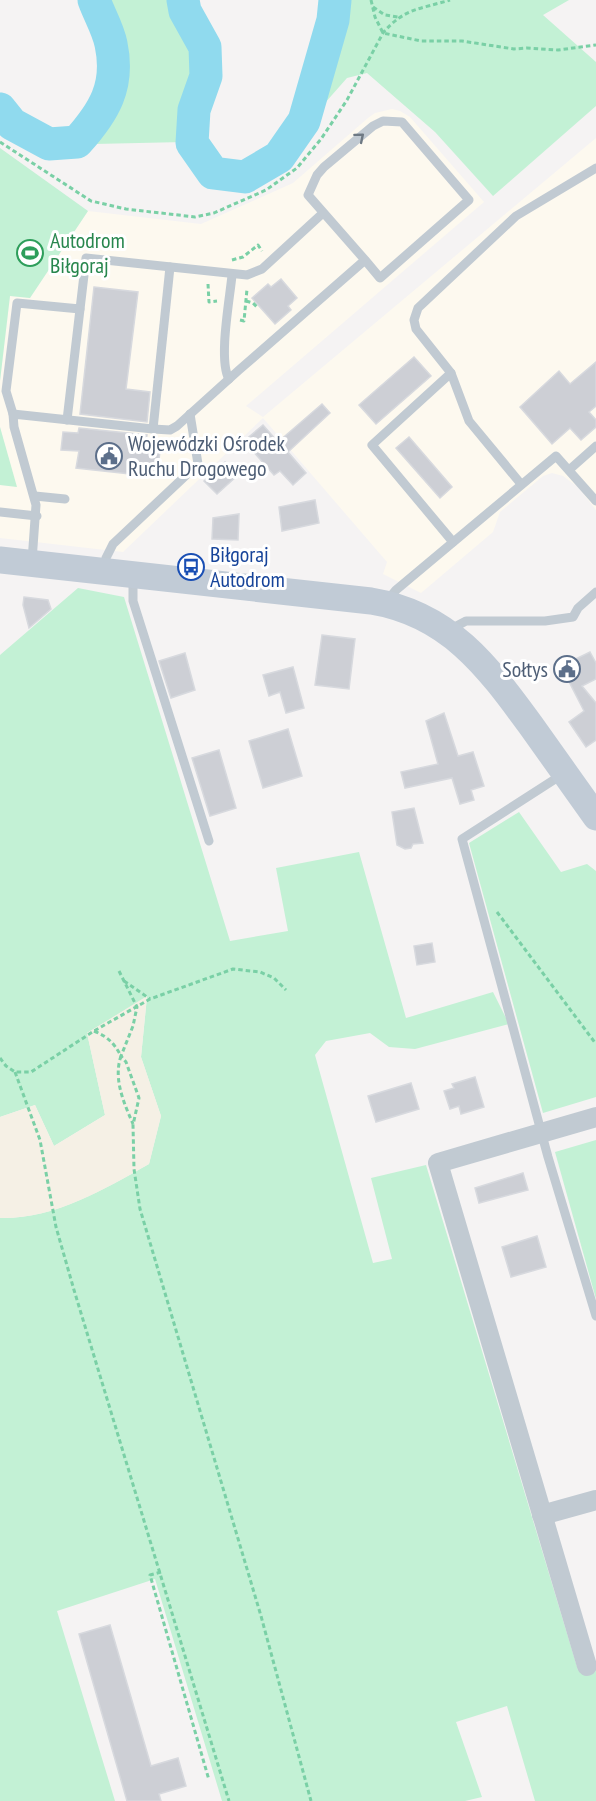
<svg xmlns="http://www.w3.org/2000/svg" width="596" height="1801" font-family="'PT Sans Narrow',sans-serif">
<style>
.commercial{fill:#fdf9ef}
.green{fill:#c3f1d5}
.sand{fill:#f5f0e5}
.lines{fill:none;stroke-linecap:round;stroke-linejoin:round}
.river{stroke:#90daee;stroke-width:33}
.building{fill:#cdcfd5;stroke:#d7d9de;stroke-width:1.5}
.path{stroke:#7ad0a6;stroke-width:3;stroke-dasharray:4.5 3;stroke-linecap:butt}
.lane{stroke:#c1cad2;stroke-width:9}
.street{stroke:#c1cad2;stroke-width:20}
.secondary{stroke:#c1cbd6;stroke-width:27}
.oneway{stroke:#6e7983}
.labels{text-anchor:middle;stroke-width:6;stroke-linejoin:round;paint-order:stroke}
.leisure-label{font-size:22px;fill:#27864d;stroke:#fff;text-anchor:start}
.service-label{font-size:22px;fill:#4e5e75;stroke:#fff;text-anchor:start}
.transit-label{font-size:22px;fill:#164399;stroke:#fff;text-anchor:start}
</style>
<rect width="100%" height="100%" fill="#f5f3f3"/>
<path class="commercial" d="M392 109 400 111 410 117 484 202 246 406 263 417 596 138V510L578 487 563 476 552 473 543 476 500 512 493 532 421 593 383 574 387 562 263 418 123 552 0 538V485L16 486 0 427V381L10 296 30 298 88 211 201 224 293 183 368 118 375 113Z"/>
<g class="green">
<path d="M100 0H174L181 22 193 36 199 49 195 74 184 116 189 114 182 135 184 142 94 144C112 109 131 73 117 33 113 22 105 11 100 0Z"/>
<path d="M343 0H569L543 15 596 62V106L493 196 435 132 367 73 347 78 317 112 334 51Z"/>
<path d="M0 148 88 211 30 298 10 296 0 381Z"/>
<path d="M0 427 17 487 0 485Z"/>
<path d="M78 588 124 597 230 941 288 931 276 868 359 852 406 1018 493 992 509 1024 415 1049 389 1047 370 1033 326 1041 315 1055 373 1263 392 1259 371 1178 426 1165 578 1670 594 1665 596 1672V1801H535L507 1706 456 1722 482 1797 465 1801H222L155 1579 57 1611 115 1801H0V1218C54 1219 103 1190 149 1164L161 1116 141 1057 147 997 87 1033 105 1115 54 1146 35 1105 0 1117V655Z"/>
<path d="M519 812 561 872 587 864 596 871V1097L543 1113 469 843Z"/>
<path d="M596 1140V1299L555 1152Z"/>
</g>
<path class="sand" d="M147 996 141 1057 161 1116 149 1164C103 1190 55 1219 0 1218V1117L35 1105 54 1146 105 1115 87 1033Z"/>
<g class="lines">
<g class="river">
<path d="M183 0 185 11 205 47 206 76 194 110 192 143 213 173 245 177 279 157 304 121 333 20 335 0"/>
<path d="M0 109 12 124 49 144 77 142C104 112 120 86 111 44 108 29 99 14 94 0"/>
</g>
</g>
<g class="building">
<path d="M281 279 297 298 288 306 291 310 275 324 252 298 268 284 271 287Z"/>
<path d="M94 287 138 292 126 389 150 392 147 422 80 414Z"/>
<path d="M414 357 431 376 376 424 359 405Z"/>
<path d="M596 362V406L589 412 596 420V427L581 440 570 428 552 444 520 407 559 371 570 384Z"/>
<path d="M322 404 330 413 288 452 306 473 293 485 280 471 274 475 244 441 263 425 278 442Z"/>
<path d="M79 428 147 435 146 440 161 442 157 477 76 468 79 451 61 450 63 432 78 433Z"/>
<path d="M409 437 452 487 440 498 396 448Z"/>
<path d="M225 462 238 475 217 494 204 481Z"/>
<path d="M315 500 319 523 282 531 279 507Z"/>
<path d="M239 514 238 540 212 539 213 518Z"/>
<path d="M24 597 48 600 51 609 29 628 23 605Z"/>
<path d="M322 635 355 639 349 689 315 685Z"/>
<path d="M590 652 596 663V679L582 686 596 703V740L586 747 569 722 584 711 561 666Z"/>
<path d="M185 653 195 690 171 698 159 661Z"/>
<path d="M293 667 304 708 286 713 280 692 269 696 263 675Z"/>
<path d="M444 713 458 756 473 752 484 786 471 790 474 800 460 804 452 778 405 788 401 772 438 764 426 721Z"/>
<path d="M288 729 302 776 263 788 249 741Z"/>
<path d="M219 750 236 808 210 816 192 758Z"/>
<path d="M414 808 423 843 413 844 411 848 405 849 397 845 392 812Z"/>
<path d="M432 943 435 962 417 965 414 946Z"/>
<path d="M475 1077 484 1107 461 1114 459 1106 450 1109 444 1091 454 1088 452 1084Z"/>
<path d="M411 1083 419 1109 376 1122 368 1096Z"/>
<path d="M523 1173 528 1190 479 1203 475 1188Z"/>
<path d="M537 1236 546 1267 511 1277 502 1247Z"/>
<path d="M110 1625 151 1766 178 1758 186 1786 159 1794 161 1801H127L79 1634Z"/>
</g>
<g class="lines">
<g class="path">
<path d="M371 0 375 17 383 33 421 41H462L514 49 527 48 558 50 596 45"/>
<path d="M373 7 385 15 398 17"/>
<path d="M0 142 91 201 126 209 195 217 214 213 266 190 297 168 321 139 347 100 383 33C404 8 421 9 450 0"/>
<path d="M232 260 243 257 258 245 262 251"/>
<path d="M208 284 209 302 217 301"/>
<path d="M246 301 253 303 257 307"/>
<path d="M240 320 244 321 247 289"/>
<path d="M497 912 596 1044"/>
<path d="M119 971 137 1007 133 1026 121 1056 126 1062 139 1098 133 1125 134 1169 140 1209 261 1616 311 1801"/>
<path d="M124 981 150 999"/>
<path d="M94 1031C108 1037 114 1043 121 1056 113 1079 124 1103 133 1124"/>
<path d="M0 1058 6 1066 15 1072H31L94 1031 150 999 233 969 260 972 274 978 286 990"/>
<path d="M15 1072 40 1140 56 1227 74 1290 229 1801"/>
<path d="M161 1572 150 1575 209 1780"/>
</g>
<g class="lane">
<path d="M451 373 372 445 453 542"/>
<path d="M229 379C218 360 230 298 232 275"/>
<path d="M13 414 6 391 17 303 80 309"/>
<path d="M67 420 86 258 247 275 262 269 323 213"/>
<path d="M153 429 170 267"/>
<path d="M569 470 596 446"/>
<path d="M521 484 469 421 451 373 416 329 414 320 418 308 516 216 596 168"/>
<path d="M35 496 65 499"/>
<path d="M0 512 37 516"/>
<path d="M32 561 36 505 14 427 13 414 153 429 170 430 177 426 239 370 365 260 308 195 317 175 324 167 373 126 383 121 402 122 469 200 380 278 365 260"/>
<path d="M105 570 106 558 113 544 198 464 190 414"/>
<path d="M133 576V601L209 841"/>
<path d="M386 602 396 590 556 456 596 501"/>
<path d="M449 630 466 621H545L573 617 578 608 596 592"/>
<path d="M563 774 462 839 548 1157 596 1316"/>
</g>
<g class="street">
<path d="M542 1515 596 1500"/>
<path d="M587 1666 438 1163 596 1117"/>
</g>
<path class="secondary" d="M0 560 371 601C450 614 488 667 532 727 553 757 575 787 596 817"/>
</g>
<defs><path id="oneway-chevron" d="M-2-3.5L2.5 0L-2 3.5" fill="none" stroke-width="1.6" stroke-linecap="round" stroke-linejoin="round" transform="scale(1.5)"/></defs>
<use class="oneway" href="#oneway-chevron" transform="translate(360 137) rotate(-40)"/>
<defs>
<symbol id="stadium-ring" viewBox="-11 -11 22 22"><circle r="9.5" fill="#fff" stroke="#2e9e5b" stroke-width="1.5"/><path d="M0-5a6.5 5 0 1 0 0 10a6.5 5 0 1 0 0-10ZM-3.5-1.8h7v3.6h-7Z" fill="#2e9e5b"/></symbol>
<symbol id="civic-ring" viewBox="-11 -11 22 22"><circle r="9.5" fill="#fff" stroke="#5c6f8a" stroke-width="1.5"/><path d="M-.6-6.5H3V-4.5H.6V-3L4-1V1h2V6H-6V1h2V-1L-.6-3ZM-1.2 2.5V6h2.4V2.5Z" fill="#5c6f8a"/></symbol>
<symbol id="bus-ring" viewBox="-11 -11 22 22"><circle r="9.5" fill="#fff" stroke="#1a4fb4" stroke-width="1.5"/><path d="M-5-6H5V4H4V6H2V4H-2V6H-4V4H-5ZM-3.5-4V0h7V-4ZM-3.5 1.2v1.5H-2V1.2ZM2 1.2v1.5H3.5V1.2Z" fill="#1a4fb4"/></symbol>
</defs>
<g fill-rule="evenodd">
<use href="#stadium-ring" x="15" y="238" width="30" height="30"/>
<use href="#civic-ring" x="94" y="441" width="30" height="30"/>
<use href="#bus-ring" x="176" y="552" width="30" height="30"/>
<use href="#civic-ring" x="552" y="654" width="30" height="30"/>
</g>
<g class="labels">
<g class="leisure-label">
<text x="50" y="248">Autodrom<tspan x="50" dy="25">Biłgoraj</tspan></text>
</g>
<g class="service-label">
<text x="128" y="451">Wojewódzki Ośrodek<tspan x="128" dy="25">Ruchu Drogowego</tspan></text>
<text x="548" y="677" text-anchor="end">Sołtys</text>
</g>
<g class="transit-label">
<text x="210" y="562">Biłgoraj<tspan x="210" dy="25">Autodrom</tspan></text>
</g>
</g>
</svg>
